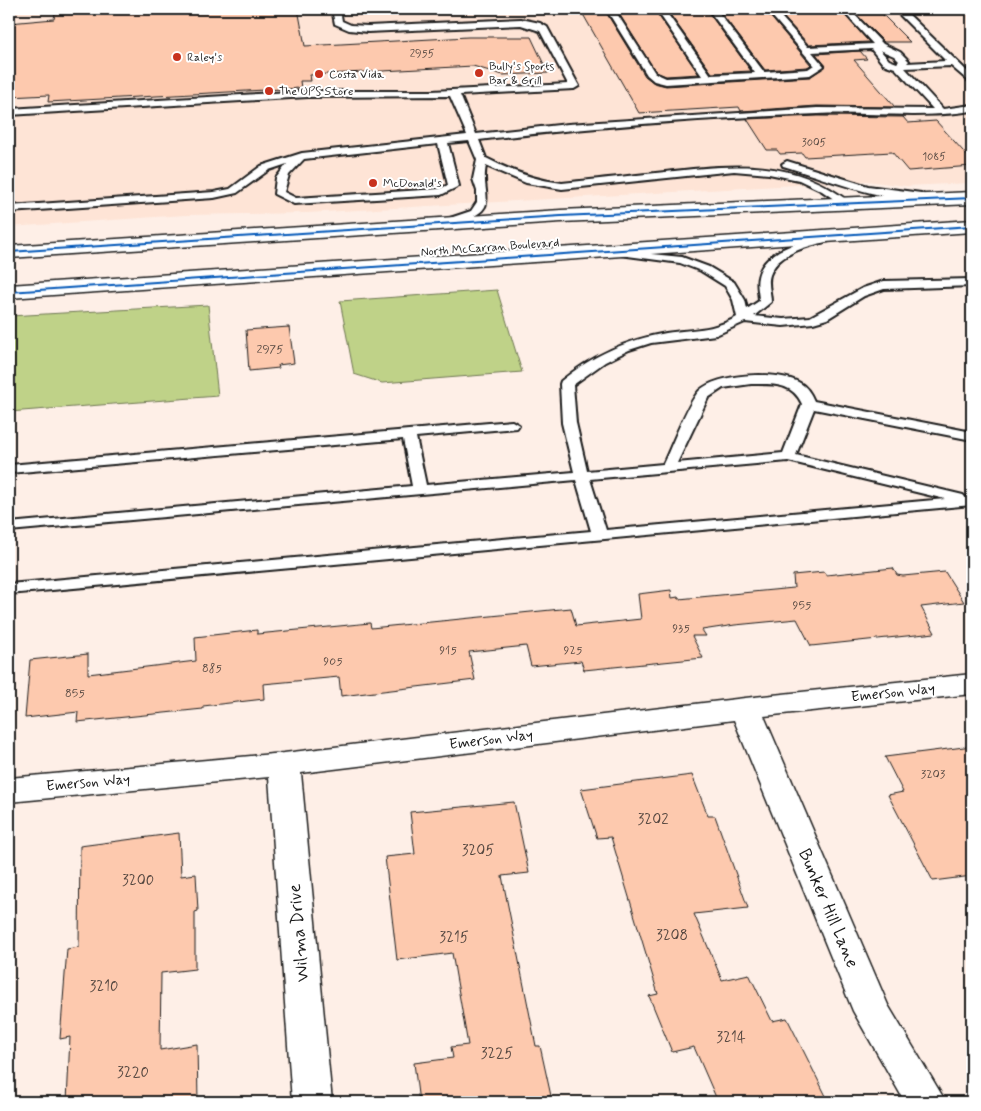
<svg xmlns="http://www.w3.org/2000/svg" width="981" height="1111" font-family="Mynerve,sans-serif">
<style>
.built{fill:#fee4d6}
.green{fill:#bfd288;stroke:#6e7752}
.building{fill:#fdc9ae;stroke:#1c1c1c}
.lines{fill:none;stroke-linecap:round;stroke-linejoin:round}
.service-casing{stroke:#1c1c1c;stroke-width:4}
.minor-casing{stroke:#1c1c1c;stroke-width:3}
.primary-casing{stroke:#1c1c1c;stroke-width:3}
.service{fill:#fff;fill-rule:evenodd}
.minor{fill:#fff;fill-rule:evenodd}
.primary{fill:#fff;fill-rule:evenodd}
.cycleway-casing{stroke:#fff;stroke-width:3}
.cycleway{fill:#0057b8;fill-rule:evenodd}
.poi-dot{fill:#c8321e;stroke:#fff;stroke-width:2}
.labels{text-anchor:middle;stroke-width:4;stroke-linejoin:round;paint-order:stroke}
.far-number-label{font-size:11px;fill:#544740}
.far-poi-label{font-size:12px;fill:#1c1c1c;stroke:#fff;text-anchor:start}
.far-street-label{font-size:12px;fill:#1c1c1c;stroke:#fff}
.number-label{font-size:12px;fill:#544740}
.street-label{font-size:15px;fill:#1c1c1c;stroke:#fff}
.near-number-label{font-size:15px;fill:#544740}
.near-street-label{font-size:18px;fill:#1c1c1c;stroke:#fff}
</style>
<rect width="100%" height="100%" fill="#feefe7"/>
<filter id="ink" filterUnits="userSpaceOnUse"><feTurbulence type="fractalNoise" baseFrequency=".02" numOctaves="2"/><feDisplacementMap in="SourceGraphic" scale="10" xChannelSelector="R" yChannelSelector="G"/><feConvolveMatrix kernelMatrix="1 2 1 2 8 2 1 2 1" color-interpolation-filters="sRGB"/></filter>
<g filter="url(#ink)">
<path class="built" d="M9 9H972V183L906 186 867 181 307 213 185 215 9 227Z"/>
<g class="green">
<path d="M497 290 522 372 382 383 354 374 340 301Z"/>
<path d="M208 305 218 396 9 412V316Z"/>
</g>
<g class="building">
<path d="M86 9H298L305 46 468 37H531L548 73 503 75 473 66 310 75 311 81H300L301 88 48 102 49 95 9 97V23L54 19 55 13 85 11Z"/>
<path d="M580 9H604L645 76 654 83 666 86 810 77 826 66 816 54 860 51 867 59 854 60 895 107 817 106 741 111 739 107 639 113Z"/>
<path d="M616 9H654L699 74 666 76 656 72Z"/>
<path d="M666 9H706L751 71 712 73Z"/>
<path d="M718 9H764L811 65 807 67 765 70Z"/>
<path d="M776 9H839L869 42 809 45Z"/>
<path d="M851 9H877L910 42H884Z"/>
<path d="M818 116 903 117 908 123 936 121 972 161V166L908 171 892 152 805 157 802 153 780 154 777 150H767L747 119Z"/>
<path d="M289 327 294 363 278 365 279 368 249 371 246 330Z"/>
<path d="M893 568 897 575 903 576 945 572 964 602 921 607 935 633 811 646 797 619 735 625 702 630 706 636H692L703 658 584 670 581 661 531 666 526 646 469 652 475 680 341 696 339 677 263 684 264 699 203 706V709L77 722 78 712 25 718 30 660 88 654V674L196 661 195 637 257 630V634L370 623 371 628 571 608 576 626 641 619 638 594 671 590 672 598 678 597 679 599 794 588 793 575 824 572 826 575Z"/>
<path d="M972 746V876L933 881 888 795 903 792 885 757Z"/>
<path d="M692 775 708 816H715L748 908 694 914 722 980 749 974 772 1021 787 1018 829 1102H718L694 1047 672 1052 649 996 658 994 611 837 597 838 581 789Z"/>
<path d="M514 802 529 873 502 876 536 1046H540L551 1096 504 1102H419L414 1063 453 1058 451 1047 468 1045 452 953 397 960 385 857 415 854 410 812Z"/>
<path d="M179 833 181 876 196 874 198 911 195 912V969L161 973 160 1050 197 1044 198 1102H67L70 1037 60 1039 67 949 79 947 80 846Z"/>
</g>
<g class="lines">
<defs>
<g id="service">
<path d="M332 9H340L342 21 351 25 368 26 521 19 540 23 547 27 579 86 574 89 460 95 476 134 568 124 817 108 933 109 895 68 883 64 871 49 812 52 824 66 810 75 666 84 654 81 647 75 606 9H614L655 73 666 78 702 76 656 9H664L711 75 755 73 708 9H716L764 72 808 69 814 65 766 9H774L808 47 873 44 841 9H849L883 44 900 52 909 61 907 63 946 61 894 9H903L972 76V84L951 66 905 68 943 109 972 105V111C921 119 869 112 818 114 705 118 591 127 479 140L486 158C511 171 534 180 562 183 596 179 631 176 665 172 731 165 791 157 848 201L849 203 844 206 822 191 799 180 769 174 734 171 562 189 526 183 486 166C480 193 501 208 464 220 457 223 449 227 441 225V221L471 211 477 202V191L473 179 477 160 469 141 448 143 459 186 441 195 294 204 274 194 276 178 287 164 269 170 237 193 214 198 9 212V206L214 192 230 189 261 166 302 153 467 135 450 96 308 97 9 115V109L308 91H432L568 84 540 31 521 25 368 32 349 30 335 24ZM880 50 894 56 899 61 897 63 889 60ZM438 144 448 185 439 189 296 198 284 192 289 175 304 159Z"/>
<path d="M787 161 868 186 921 193 926 196C910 212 807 172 783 166L782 164Z"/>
<path d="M833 234 839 237 837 239C816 245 778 250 770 275 767 283 771 293 771 302L754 316 783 319 810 317 863 288 884 281 972 279V286L884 289 864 296 827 319 813 323 783 326 745 322 716 335 651 343 629 350 605 362 573 385 576 423 587 471 663 464C672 446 687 404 699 391 717 373 779 370 800 383 807 387 811 394 814 401L972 432V440L814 409 796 455 963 495 965 497H972V505L9 594V584L591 531 576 480 9 531V523L412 486 403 439 9 473V465L512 421 519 425 517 428 416 437 426 485 574 472 562 423 560 384 561 381C593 355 626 340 666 333 692 329 713 331 737 317L733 300 725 286 701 271 680 263 620 255V251L682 257 709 267 734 282 745 300 747 309 759 301C759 293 756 285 758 277 764 247 808 240 833 234ZM751 384C773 384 792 382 802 404L783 453 677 463 708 398 723 388ZM788 461 945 499 606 530 590 479Z"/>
</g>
<path id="minor" d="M972 674V694L764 716 888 1005 946 1102H905L853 1011 734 720 301 773 332 1102H292L269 777 9 802V778L284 753 745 698Z"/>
<g id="primary">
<path d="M972 192V204L561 222 9 258V246L561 210Z"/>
<path d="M972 220V232L9 298V285Z"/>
</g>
</defs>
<use href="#service" class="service-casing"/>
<use href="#minor" class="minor-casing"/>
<use href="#primary" class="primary-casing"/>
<use href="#service" class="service"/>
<use href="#minor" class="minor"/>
<use href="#primary" class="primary"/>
<defs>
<g id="cycleway">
<path d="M972 197V199L561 217 9 253V251L561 215Z"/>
<path d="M972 225V227L9 293V291Z"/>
</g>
</defs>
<use href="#cycleway" class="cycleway-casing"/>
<use href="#cycleway" class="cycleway"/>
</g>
</g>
<g class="poi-dot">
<circle cx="177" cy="57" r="5"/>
<circle cx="479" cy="73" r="5"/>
<circle cx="319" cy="74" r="5"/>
<circle cx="269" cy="91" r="5"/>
<circle cx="373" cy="183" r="5"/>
</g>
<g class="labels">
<g class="far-number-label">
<text x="422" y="57">2955</text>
<text x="814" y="146">3005</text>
<text x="934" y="160">1085</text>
</g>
<g class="far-poi-label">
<text x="187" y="61">Raley's</text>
<text x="489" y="70">Bully's Sports<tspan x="489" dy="14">Bar &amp; Grill</tspan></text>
<text x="329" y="78">Costa Vida</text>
<text x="279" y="95">The UPS Store</text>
<text x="383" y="187">McDonald's</text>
</g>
<g class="far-street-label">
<text transform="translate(490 247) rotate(-4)" y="4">North McCarran Boulevard</text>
</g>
<g class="number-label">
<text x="270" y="353">2975</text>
<text x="802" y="609">955</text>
<text x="681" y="632">935</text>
<text x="448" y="654">915</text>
<text x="573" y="654">925</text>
<text x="333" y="665">905</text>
<text x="212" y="672">885</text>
<text x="75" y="697">855</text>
<text x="933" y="778">3203</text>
</g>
<g class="street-label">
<text transform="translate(893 692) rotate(-6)" y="5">Emerson Way</text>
<text transform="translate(491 739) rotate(-7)" y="5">Emerson Way</text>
<text transform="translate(88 782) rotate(-5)" y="5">Emerson Way</text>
</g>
<g class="near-number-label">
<text x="653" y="824">3202</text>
<text x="478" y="855">3205</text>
<text x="138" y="885">3200</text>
<text x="672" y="940">3208</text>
<text x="454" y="942">3215</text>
<text x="104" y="991">3210</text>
<text x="731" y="1042">3214</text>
<text x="497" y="1058">3225</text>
<text x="133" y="1077">3220</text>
</g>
<g class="near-street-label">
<text transform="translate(829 908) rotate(67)" y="6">Bunker Hill Lane</text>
<text transform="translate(298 933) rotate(-95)" y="6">Wilma Drive</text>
</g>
</g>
<rect width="981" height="1111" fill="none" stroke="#fff" stroke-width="30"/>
<rect x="15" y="15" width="951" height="1081" fill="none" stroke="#1c1c1c" stroke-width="2" filter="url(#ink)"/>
</svg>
